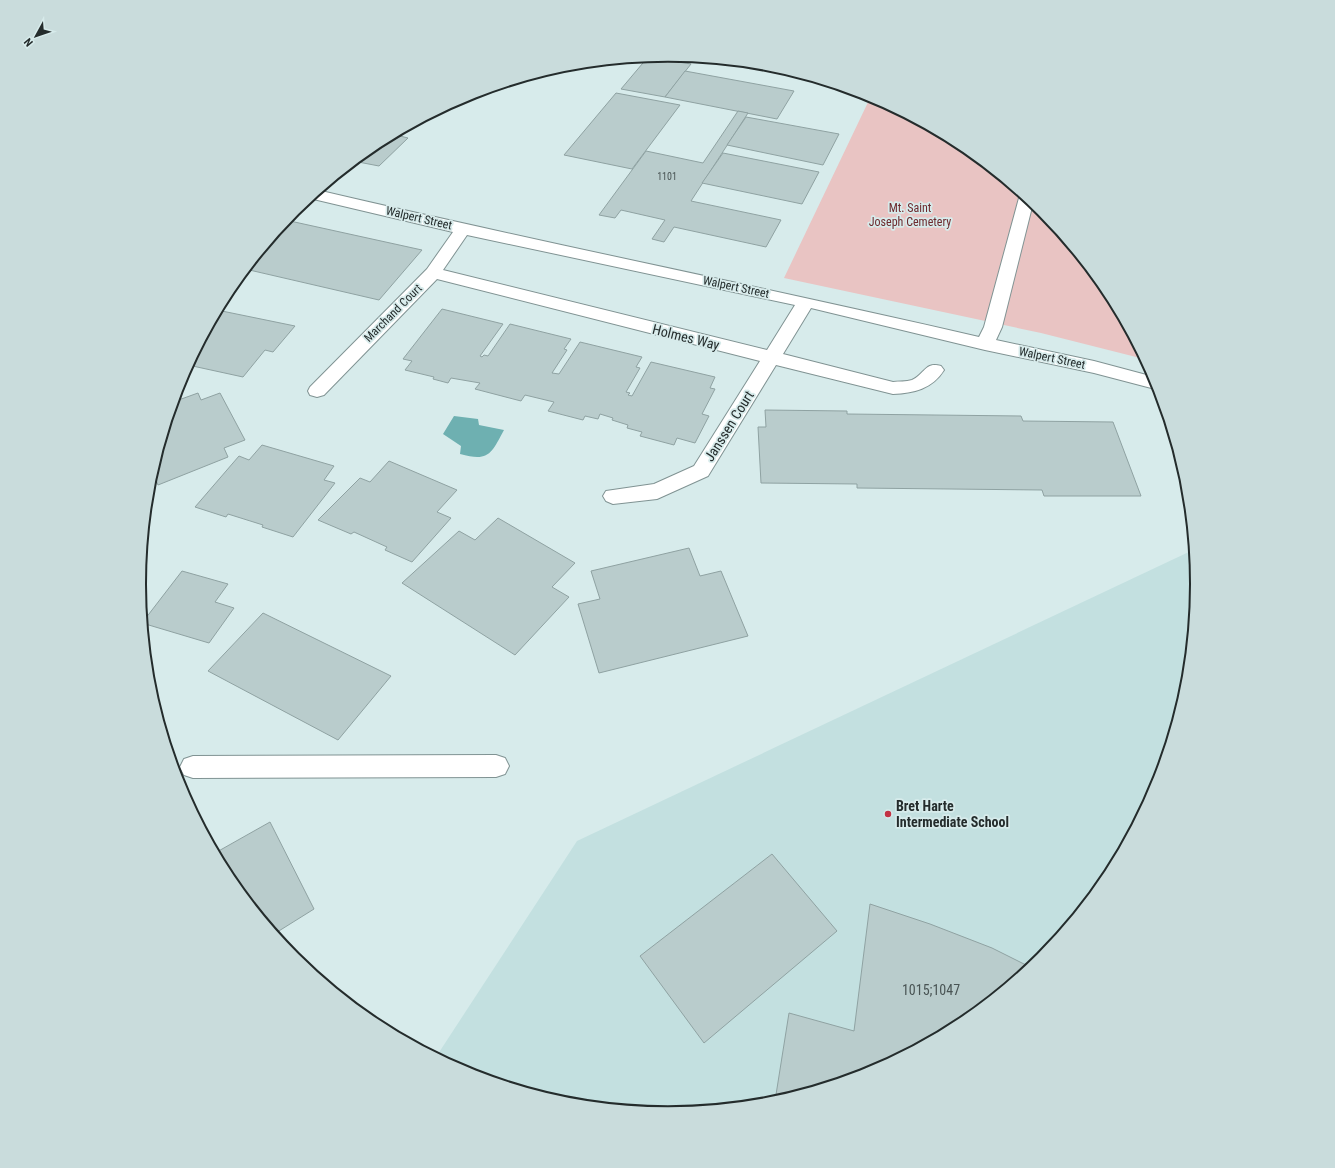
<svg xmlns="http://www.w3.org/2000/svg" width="1335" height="1168" font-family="'Roboto Condensed',sans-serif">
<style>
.built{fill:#c3e0e0}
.green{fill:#e9c4c3}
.water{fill:#6eb0b1}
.building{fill:#b9cccc;stroke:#8fa2a2}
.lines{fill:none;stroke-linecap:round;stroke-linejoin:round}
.minor-casing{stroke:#809393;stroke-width:2}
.minor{fill:#fff;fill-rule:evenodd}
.poi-dot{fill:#c23244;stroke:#d7ebeb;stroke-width:1.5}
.labels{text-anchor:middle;stroke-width:3.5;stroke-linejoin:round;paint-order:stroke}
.far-number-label{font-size:10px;fill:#495454}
.far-park-label{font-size:12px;fill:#6d292d;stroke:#d7ebeb}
.far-street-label{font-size:12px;fill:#242c2c;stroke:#d7ebeb}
.street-label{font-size:14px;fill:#242c2c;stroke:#d7ebeb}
.poi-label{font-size:14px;font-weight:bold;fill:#242c2c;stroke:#d7ebeb;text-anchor:start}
.near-number-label{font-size:14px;fill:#495454}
.rim{fill:none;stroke:#242c2c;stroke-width:2}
</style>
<rect width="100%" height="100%" fill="#d7ebeb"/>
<path class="built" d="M1193 550 1196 584 1186 687 1156 787 1107 878 1041 958 961 1024 870 1073 770 1103 667 1113 564 1103 465 1073 436 1057 577 841Z"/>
<path class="green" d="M871 96 962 144 1042 210 1107 290 1144 359 1041 333 784 278Z"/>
<path class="water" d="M454 416 478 419 479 425 504 430C491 454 489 462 460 454L461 446 443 434Z"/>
<g class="building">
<path d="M648 57 691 64 665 97 621 89Z"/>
<path d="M685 71 794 91 777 119 665 97Z"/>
<path d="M616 93 680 105 632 169 564 155Z"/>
<path d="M738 111 748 113 691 201 781 220 766 247 674 227 664 242 652 239 665 220 621 210 615 218 599 215 646 151 703 163Z"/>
<path d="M746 117 839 134 823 165 727 145Z"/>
<path d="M392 134 408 138 379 166 353 161 374 144Z"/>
<path d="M723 153 819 172 802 204 702 183Z"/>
<path d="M290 221 422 250 379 300 245 269 264 245Z"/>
<path d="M442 309 503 324 480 356 482 357 484 355 488 356 510 324 571 339 564 349 567 350 552 373 559 374 580 342 642 357 636 367 640 368 626 392 630 393 628 395 632 396 651 362 715 377 710 388 715 389 702 414 709 416 695 443 677 438 674 445 640 436 642 432 627 428 628 425 612 420 613 418 600 414 598 419 585 416 583 420 548 411 554 402 525 395 521 401 475 389 480 383 451 378 448 383 433 379 434 377 405 370 412 361 403 359Z"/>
<path d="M217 310 295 326 273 352 265 350 243 377 188 365Z"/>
<path d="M198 393 201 400 220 393 245 440 224 448 228 457 158 485 152 471 173 402Z"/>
<path d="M765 410 847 411V414L1021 416 1023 421 1113 422 1141 496H1044L1042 490 857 488V484L761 483 758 427H766Z"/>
<path d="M262 445 334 466 324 480 335 483 293 537 262 527 263 525 228 514 226 517 195 507 239 456 249 460Z"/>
<path d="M389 461 457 490 437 512 451 518 412 562 385 550 387 547 354 532 351 534 318 520 360 478 370 482Z"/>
<path d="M498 518 575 563 552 587 569 597 515 655 402 583 459 531 475 540Z"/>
<path d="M689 548 700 576 721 571 748 636 599 673 578 604 600 599 591 571Z"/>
<path d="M182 571 228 584 215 602 234 608 209 643 142 623Z"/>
<path d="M263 613 391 676 338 740 208 671Z"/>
<path d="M270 822 314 909 274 934 228 878 215 853Z"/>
<path d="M772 854 837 931 704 1043 640 956Z"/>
<path d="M870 904 930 924 992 948 1030 967 961 1024 870 1073 775 1101 789 1013 854 1031Z"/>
</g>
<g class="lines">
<defs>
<g id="minor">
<path d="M317 190C538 242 759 286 979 337L984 327 1019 198 1023 194 1033 203 1002 327 996 340 1094 361 1154 377 1159 390 1094 373 985 350 811 308 783 354 893 382C899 381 906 382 912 380 925 374 925 361 941 366L944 370C932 389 914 393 893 394L776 365 708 476 657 499 613 504 606 501 603 496 606 491 654 484 694 466 760 361 437 279 324 395 317 397 310 395 308 391 310 387 427 269 453 232 309 198ZM467 235 795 305 767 350 443 270Z"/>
<path d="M496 755 505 758 509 766 505 774 496 777 193 778 184 775 180 767 184 759 193 756Z"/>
</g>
</defs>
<use href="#minor" class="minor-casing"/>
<use href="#minor" class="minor"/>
</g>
<circle class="poi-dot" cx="888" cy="814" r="4"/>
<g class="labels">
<g class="far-number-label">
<text x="667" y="180">1101</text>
</g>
<g class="far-park-label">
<text x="910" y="212">Mt. Saint<tspan x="910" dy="14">Joseph Cemetery</tspan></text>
</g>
<g class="far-street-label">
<text transform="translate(419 218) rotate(13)" y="4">Walpert Street</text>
<text transform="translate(736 287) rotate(12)" y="4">Walpert Street</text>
<text transform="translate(393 313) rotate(-45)" y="4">Marchand Court</text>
<text transform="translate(1052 358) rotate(12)" y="4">Walpert Street</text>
</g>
<g class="street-label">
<text transform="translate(686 337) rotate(14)" y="5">Holmes Way</text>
<text transform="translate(729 426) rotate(-58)" y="5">Janssen Court</text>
</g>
<g class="poi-label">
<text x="896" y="811">Bret Harte<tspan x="896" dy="16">Intermediate School</tspan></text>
</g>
<g class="near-number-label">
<text x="931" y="995">1015;1047</text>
</g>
</g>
<path d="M0 0H1335V1168H0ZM146 584a522 522 0 1 1 1044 0a522 522 0 1 1-1044 0Z" fill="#c9dcdc" fill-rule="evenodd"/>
<path class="rim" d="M146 584a522 522 0 1 1 1044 0a522 522 0 1 1-1044 0Z"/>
<g transform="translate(36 36) rotate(230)" stroke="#d7ebeb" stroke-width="3" paint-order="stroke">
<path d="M0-3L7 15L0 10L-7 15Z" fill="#242c2c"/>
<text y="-6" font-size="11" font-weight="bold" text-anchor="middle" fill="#242c2c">N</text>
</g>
</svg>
